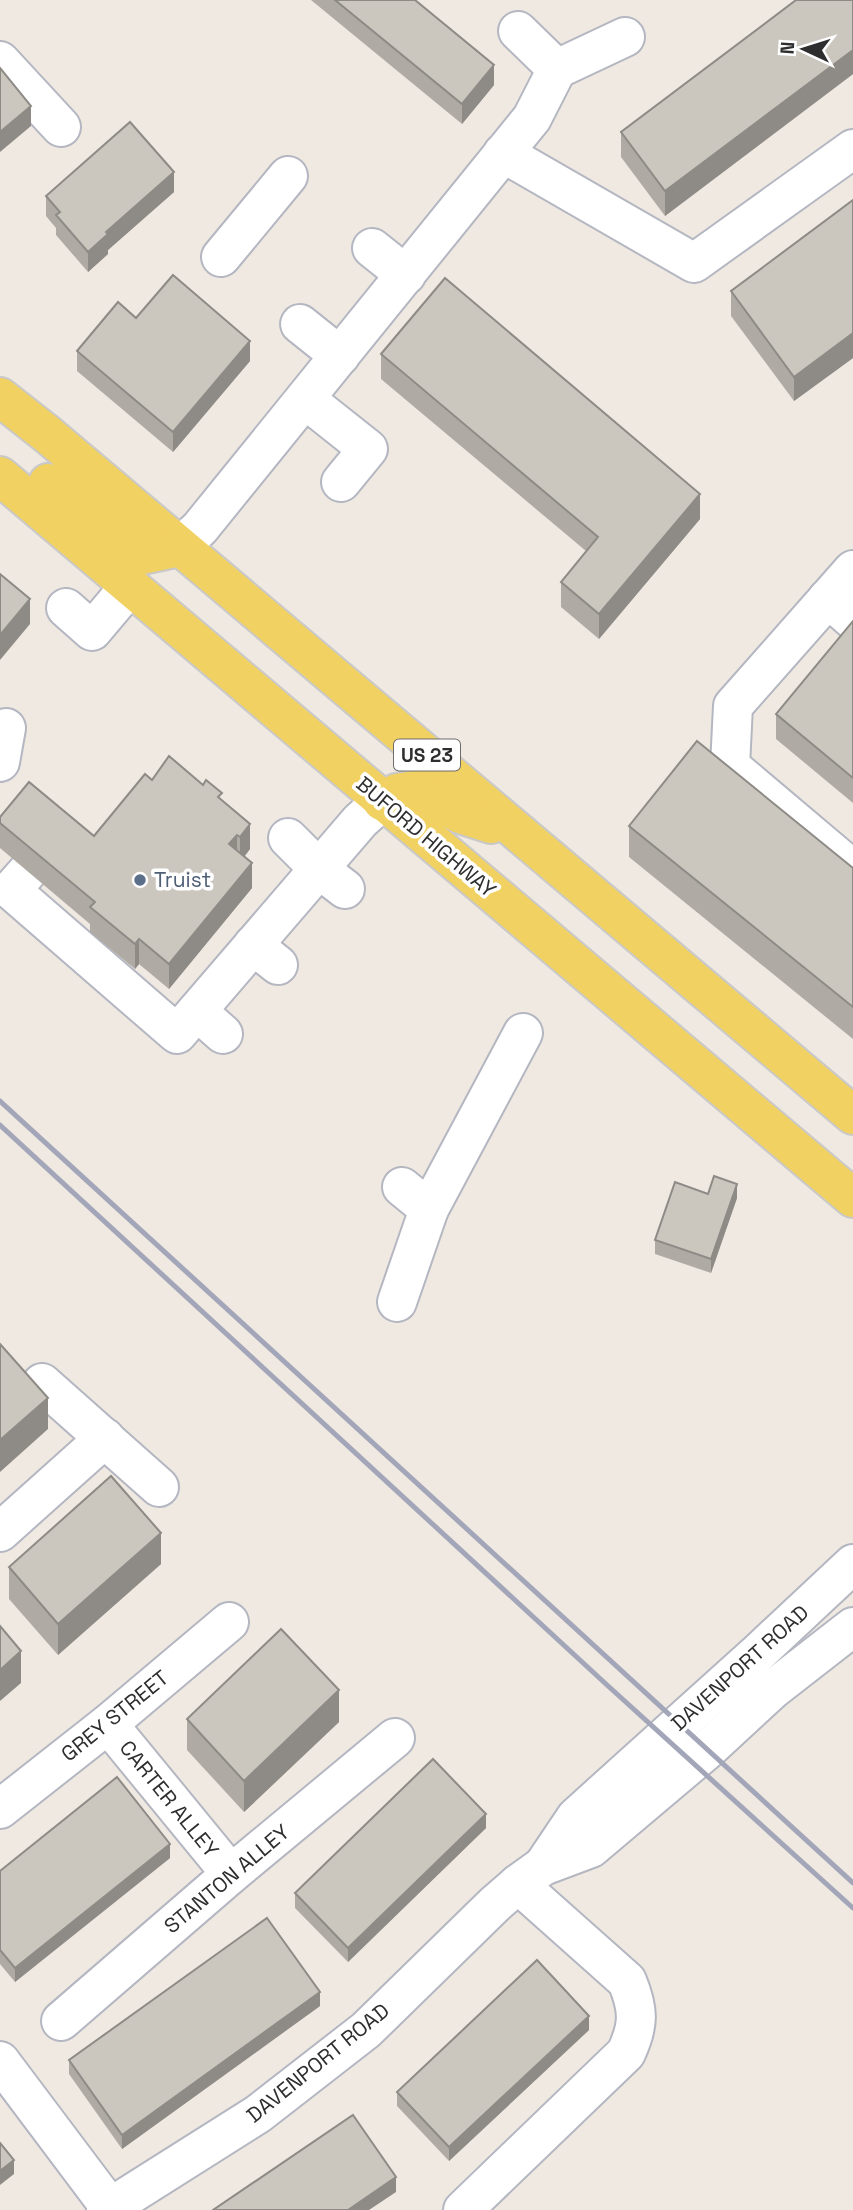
<svg xmlns="http://www.w3.org/2000/svg" width="853" height="2210" font-family="'Space Grotesk',sans-serif">
<style>
.lines{fill:none;stroke-linecap:round;stroke-linejoin:round}
.minor-casing{stroke:#b4b7c1;stroke-width:42}
.major-casing{stroke:#c9c9c9;stroke-width:42}
.minor{stroke:#fff;stroke-width:38}
.major{stroke:#f2d163;stroke-width:38}
.rail{stroke:#a3a6b8;stroke-width:5}
.wall{fill:#afaba4}
.shaded-wall{fill:#8e8b86}
.building{fill:#cbc7bf;stroke:#8e8b86;stroke-width:2}
.service-dot{fill:#5c6f8a;stroke:#fff;stroke-width:2.5}
.labels{text-anchor:middle;stroke-width:7;stroke-linejoin:round;paint-order:stroke}
.shield{fill:#fff;stroke:#6d6d6d;stroke-width:2}
.shield-label{font-size:19px;font-weight:bold;fill:#2e2e2e}
.street-label{font-size:21px;fill:#2e2e2e;stroke:#fff}
.service-label{font-size:21px;fill:#4e5e75;stroke:#fff;text-anchor:start}
</style>
<rect width="100%" height="100%" fill="#efe9e1"/>
<g class="lines">
<defs>
<g id="minor">
<path d="M518 31 557 69"/>
<path d="M0 61 61 127"/>
<path d="M503 153 694 263 853 149"/>
<path d="M372 248 406 275"/>
<path d="M221 257 288 176"/>
<path d="M300 324 340 356"/>
<path d="M305 399 368 449 341 482"/>
<path d="M180 547 200 528 532 118 557 69 625 37"/>
<path d="M853 570 733 706 730 766 853 870"/>
<path d="M828 598 853 620"/>
<path d="M66 608 92 631 130 586"/>
<path d="M0 762 6 728"/>
<path d="M288 838 319 869 345 889"/>
<path d="M28 871 11 890 177 1034 360 821 382 801"/>
<path d="M253 945 278 965"/>
<path d="M197 1011 223 1034"/>
<path d="M429 1209 523 1033"/>
<path d="M397 1302 429 1209 402 1187"/>
<path d="M42 1383 159 1487"/>
<path d="M0 1532 105 1438"/>
<path d="M108 1724 231 1874"/>
<path d="M0 1809 108 1724 229 1622"/>
<path d="M543 1866 576 1817 759 1652 853 1564"/>
<path d="M61 2021 231 1874 395 1738"/>
<path d="M0 2061 112 2210"/>
<path d="M106 2210 258 2114 366 2030 495 1904 518 1884 543 1866 591 1848 707 1750 772 1690 853 1627"/>
<path d="M463 2210 626 2053C639 2025 639 2010 627 1981L518 1884"/>
</g>
<g id="major">
<path d="M0 397 47 434 853 1115"/>
<path d="M0 476 853 1198"/>
<path d="M48 483 138 556 180 547"/>
<path d="M382 801 397 793 414 790 460 814 491 824"/>
</g>
</defs>
<use href="#minor" class="minor-casing"/>
<use href="#major" class="major-casing"/>
<use href="#minor" class="minor"/>
<use href="#major" class="major"/>
<g class="rail">
<path d="M0 1101 853 1883"/>
<path d="M0 1125 607 1685 853 1908"/>
</g>
</g>
<g class="wall">
<path d="M311 0H415L494 85 462 124Z"/>
<path d="M853 0V74L665 216 621 157V132Z"/>
<path d="M174 192 108 250V254L88 272 56 235V228L46 216V196Z"/>
<path d="M853 200V358L794 401 731 316V291Z"/>
<path d="M136 318 250 361 173 452 77 371V351Z"/>
<path d="M381 354 700 519 599 639 561 607V582L586 551 381 379Z"/>
<path d="M853 621V803L776 739V714Z"/>
<path d="M152 780 222 800 250 849 244 857 252 888 169 989 139 964 135 969 90 932V924L0 848V817L94 836Z"/>
<path d="M629 826 853 868V1039L629 857Z"/>
<path d="M708 1194 737 1198 711 1273 655 1254V1240Z"/>
<path d="M161 1564 58 1655 9 1599V1567Z"/>
<path d="M187 1719 339 1722 244 1812 187 1750Z"/>
<path d="M486 1828 348 1962 295 1908V1893Z"/>
<path d="M170 1858 15 1982 0 1964V1871Z"/>
<path d="M320 2006 122 2149 69 2074V2060Z"/>
<path d="M589 2030 449 2161 397 2106V2092Z"/>
</g>
<g class="shaded-wall">
<path d="M853 50V74L665 216V191Z"/>
<path d="M494 65V85L462 124V104Z"/>
<path d="M31 106V126L0 152V132Z"/>
<path d="M174 172V192L108 250V254L88 272V252L106 232Z"/>
<path d="M853 333V358L794 401V377Z"/>
<path d="M250 341V361L173 452V432Z"/>
<path d="M700 494V519L599 639V614Z"/>
<path d="M30 599V624L0 660V635Z"/>
<path d="M250 824V849L240 862V837Z"/>
<path d="M237 835V859L229 844Z"/>
<path d="M252 863V888L169 989V964Z"/>
<path d="M139 939V964L135 969V944Z"/>
<path d="M737 1184V1198L711 1273V1259Z"/>
<path d="M48 1398V1429L0 1472V1440Z"/>
<path d="M161 1533V1564L58 1655V1624Z"/>
<path d="M21 1651V1683L0 1701V1670Z"/>
<path d="M339 1690V1722L244 1812V1781Z"/>
<path d="M486 1814V1828L348 1962V1948Z"/>
<path d="M170 1844V1858L15 1982V1968Z"/>
<path d="M320 1992V2006L122 2149V2135Z"/>
<path d="M589 2016V2030L449 2161V2147Z"/>
<path d="M14 2160V2174L0 2185V2171Z"/>
<path d="M396 2177V2192L369 2210H348Z"/>
</g>
<g class="building">
<path d="M335 0H415L494 65 462 104Z"/>
<path d="M796 0H853V50L665 191 621 132Z"/>
<path d="M0 68 31 106 0 132Z"/>
<path d="M130 122 174 172 106 232 108 234 88 252 56 215 60 212 46 196Z"/>
<path d="M853 200V333L794 377 731 291Z"/>
<path d="M173 275 250 341 173 432 77 351 118 302 136 318Z"/>
<path d="M445 278 700 494 599 614 561 582 598 537 381 354Z"/>
<path d="M0 574 30 599 0 635Z"/>
<path d="M853 621V778L776 714Z"/>
<path d="M697 741 853 868V1007L629 826Z"/>
<path d="M169 756 203 785 206 780 222 793 218 797 250 824 240 837 237 835 229 844 252 863 169 964 139 939 135 944 90 907 95 902 0 823V817L29 782 94 836 145 774 152 780Z"/>
<path d="M714 1176 737 1184 711 1259 655 1240 675 1182 708 1194Z"/>
<path d="M0 1344 48 1398 0 1440Z"/>
<path d="M111 1476 161 1533 58 1624 9 1567Z"/>
<path d="M0 1626 21 1651 0 1670Z"/>
<path d="M281 1629 339 1690 244 1781 187 1719Z"/>
<path d="M433 1759 486 1814 348 1948 295 1893Z"/>
<path d="M117 1777 170 1844 15 1968 0 1950V1871Z"/>
<path d="M267 1918 320 1992 122 2135 69 2060Z"/>
<path d="M537 1960 589 2016 449 2147 397 2092Z"/>
<path d="M353 2115 396 2177 348 2210H213Z"/>
<path d="M0 2143 14 2160 0 2171Z"/>
</g>
<circle class="service-dot" cx="140" cy="880" r="7"/>
<g class="labels">
<rect class="shield" x="394" y="739.5" width="66" height="31" rx="5"/>
<g class="shield-label">
<text x="427" y="762">US 23</text>
</g>
<g class="street-label">
<text transform="translate(426 837) rotate(40)" y="7">BUFORD HIGHWAY</text>
<text transform="translate(740 1668) rotate(-42)" y="7">DAVENPORT ROAD</text>
<text transform="translate(115 1716) rotate(-39)" y="7">GREY STREET</text>
<text transform="translate(169 1799) rotate(51)" y="7">CARTER ALLEY</text>
<text transform="translate(227 1879) rotate(-40)" y="7">STANTON ALLEY</text>
<text transform="translate(318 2063) rotate(-39)" y="7">DAVENPORT ROAD</text>
</g>
<g class="service-label">
<text x="154" y="887">Truist</text>
</g>
</g>
<g transform="translate(804 49) rotate(274)" stroke="#ffffff" stroke-width="5" paint-order="stroke">
<path d="M0-5L12 26L0 18L-12 26Z" fill="#2e2e2e"/>
<text y="-10" font-size="19" font-weight="bold" text-anchor="middle" fill="#2e2e2e">N</text>
</g>
</svg>
